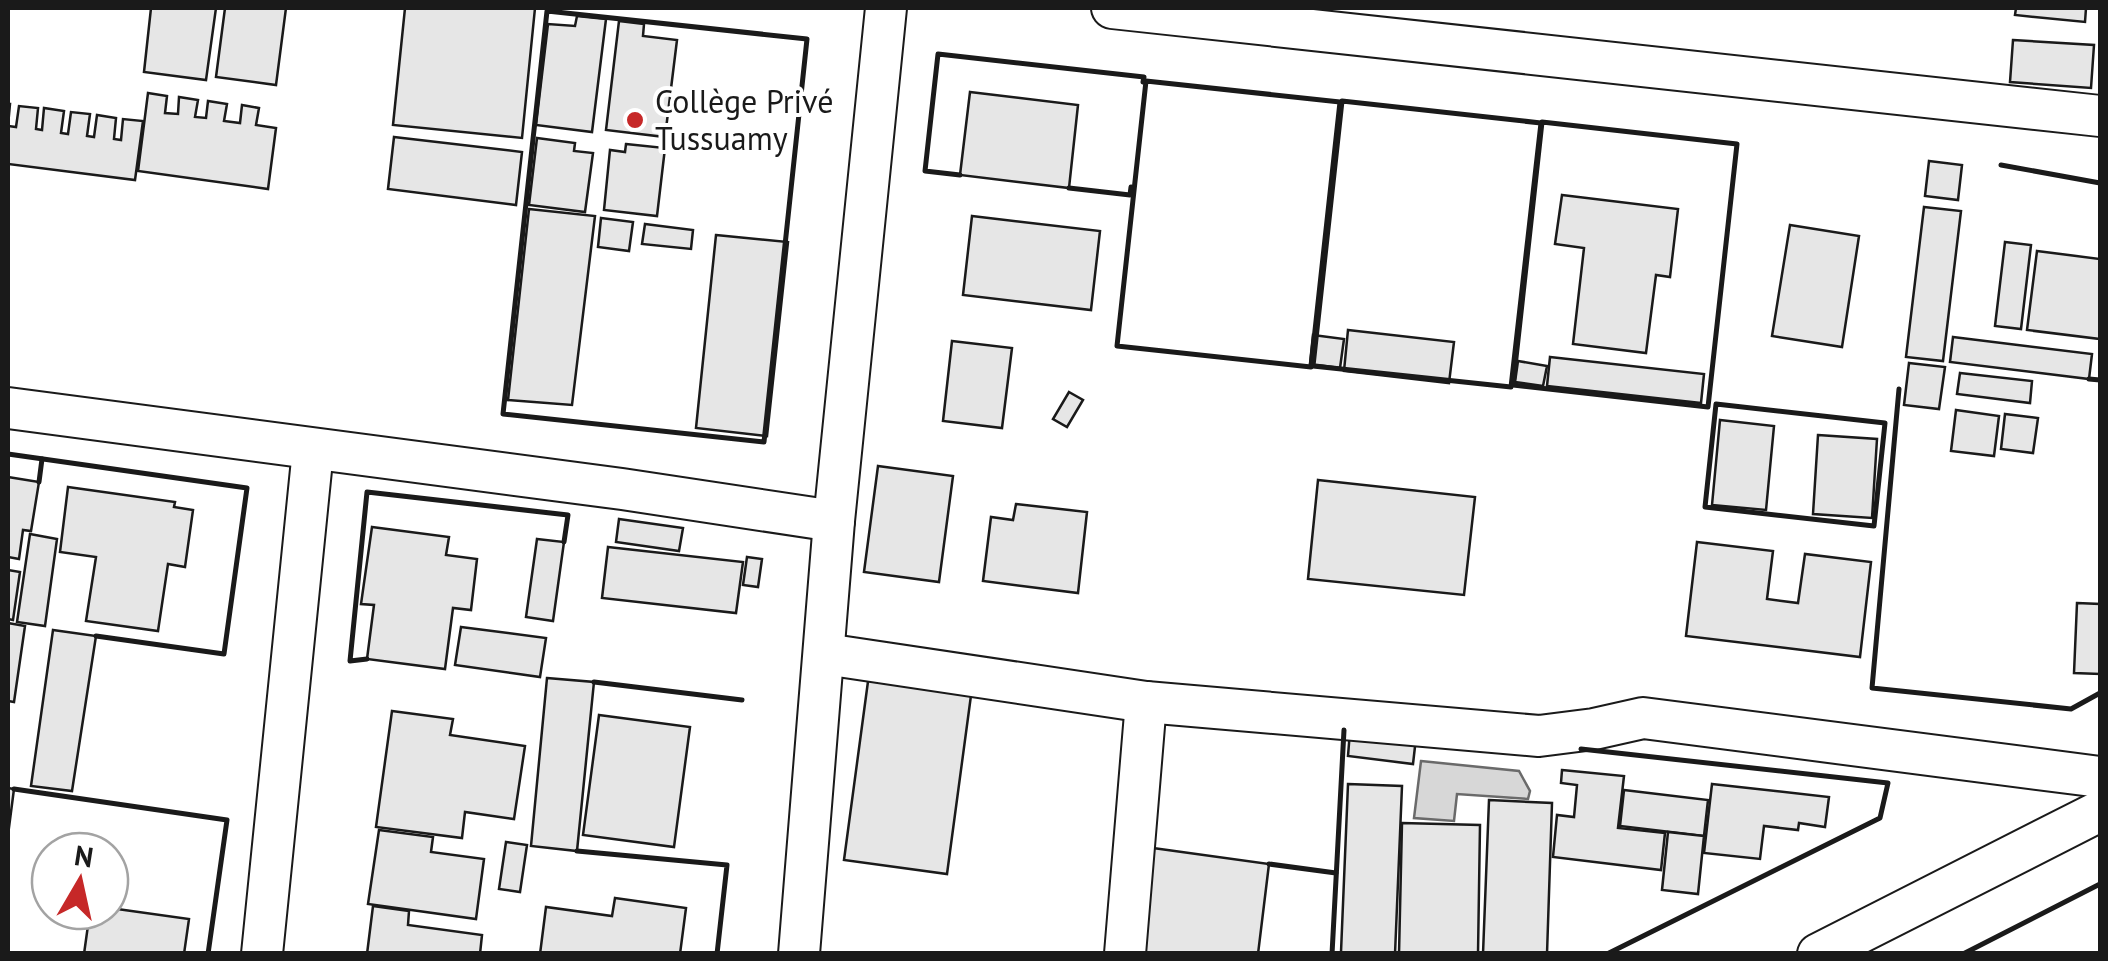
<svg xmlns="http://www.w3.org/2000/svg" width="2108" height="961" font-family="'PT Sans',sans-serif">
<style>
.water{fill:#d7d7d7;stroke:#6a6a6a;stroke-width:2.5}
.building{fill:#e6e6e6;stroke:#1a1a1a;stroke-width:2.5}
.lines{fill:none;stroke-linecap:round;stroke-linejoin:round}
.street-casing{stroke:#1a1a1a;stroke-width:44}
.street{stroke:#fff;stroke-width:40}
.wall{stroke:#1a1a1a;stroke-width:5}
.poi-dot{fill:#c62828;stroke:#fff;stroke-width:4}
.labels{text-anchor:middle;stroke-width:8;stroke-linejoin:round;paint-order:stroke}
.poi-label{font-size:32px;fill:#1a1a1a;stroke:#fff;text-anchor:start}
</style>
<rect width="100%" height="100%" fill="#fff"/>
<path class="water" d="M1421 761 1519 771 1530 791 1528 799 1457 794 1454 821 1414 818Z"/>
<g class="building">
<path d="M151 8H216L206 80 144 72Z"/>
<path d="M225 8H286L276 85 216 77Z"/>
<path d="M405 8H535L522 138 393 125Z"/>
<path d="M2016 8H2086L2085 22 2015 15Z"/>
<path d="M577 16 606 19 592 132 536 125 548 24 575 26Z"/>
<path d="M619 21 644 24 643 36 677 40 665 137 606 130Z"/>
<path d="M2013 40 2094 45 2091 88 2010 82Z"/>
<path d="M970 92 1078 105 1069 188 960 175Z"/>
<path d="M148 93 167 96 165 113 178 114 179 97 198 100 195 117 206 118 208 101 227 104 224 121 240 123 242 105 259 108 256 125 276 128 268 189 138 171Z"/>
<path d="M8 104H10L8 126 16 127 19 106 38 108 36 129 42 130 44 108 64 111 61 133 68 134 71 112 90 114 87 136 94 137 97 115 116 118 114 139 121 140 123 119 143 121 135 180 8 164Z"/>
<path d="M394 137 522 152 516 205 388 189Z"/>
<path d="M537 138 575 143 574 151 593 153 585 212 529 205Z"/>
<path d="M626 144 665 148 657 216 604 210 610 150 625 152Z"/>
<path d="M1929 161 1962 165 1958 200 1925 196Z"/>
<path d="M1562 195 1678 209 1670 277 1656 275 1646 353 1573 344 1584 248 1555 244Z"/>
<path d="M1924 207 1961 211 1943 361 1906 357Z"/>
<path d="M529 209 595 216 572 405 508 400Z"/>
<path d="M972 216 1100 231 1091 310 963 295Z"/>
<path d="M601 218 633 222 629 251 598 247Z"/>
<path d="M645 224 693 230 691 249 642 244Z"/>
<path d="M1790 225 1859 236 1842 347 1772 336Z"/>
<path d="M716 235 788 242 767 436 696 428Z"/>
<path d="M2005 242 2031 245 2021 329 1995 326Z"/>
<path d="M2037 251 2100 259V339L2027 330Z"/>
<path d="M1348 330 1454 342 1449 383 1344 371Z"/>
<path d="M1313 335 1344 339 1340 368 1310 364Z"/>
<path d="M1953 337 2092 354 2089 379 1950 362Z"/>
<path d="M952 341 1012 348 1002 428 943 421Z"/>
<path d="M1550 357 1704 374 1701 403 1547 386Z"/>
<path d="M1518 361 1547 366 1543 386 1515 382Z"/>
<path d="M1909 363 1945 367 1939 409 1904 405Z"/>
<path d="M1960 373 2032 381 2030 403 1957 394Z"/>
<path d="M1069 392 1083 400 1067 427 1053 419Z"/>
<path d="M1956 410 1999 416 1994 456 1951 451Z"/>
<path d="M2005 414 2038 418 2033 453 2001 449Z"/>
<path d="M1720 420 1774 426 1766 510 1712 505Z"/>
<path d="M1818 435 1877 439 1872 518 1813 514Z"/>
<path d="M878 466 953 476 939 582 864 572Z"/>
<path d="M8 477 39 482 31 531 23 530 19 559 8 557Z"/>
<path d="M1318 480 1475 497 1464 595 1308 579Z"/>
<path d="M68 487 175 502 174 507 193 510 185 567 168 564 158 631 86 621 96 557 60 552Z"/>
<path d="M1016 504 1087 512 1078 593 983 581 991 517 1013 520Z"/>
<path d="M619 519 683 528 679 551 616 542Z"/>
<path d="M372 527 449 537 446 555 477 559 471 610 453 608 445 669 367 659 374 605 361 604Z"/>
<path d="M30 534 57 539 45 626 17 622Z"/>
<path d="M537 539 564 542 553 621 526 617Z"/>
<path d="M1697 542 1773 551 1767 599 1798 603 1805 554 1871 562 1860 657 1686 636Z"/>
<path d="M608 547 743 562 736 613 602 598Z"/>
<path d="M747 557 762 559 758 587 743 585Z"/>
<path d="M8 570 20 572 13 620 8 619Z"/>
<path d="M2077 603 2100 604V674L2074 673Z"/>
<path d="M8 623 25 626 14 702 8 701Z"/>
<path d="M461 627 546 638 540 677 455 665Z"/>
<path d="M53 630 96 636 72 791 31 786Z"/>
<path d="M869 674 972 688 947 874 844 860Z"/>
<path d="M547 678 594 682 577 851 531 846Z"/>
<path d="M392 711 453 719 450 735 525 746 514 819 465 812 462 838 376 827Z"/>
<path d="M599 715 690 727 674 847 583 835Z"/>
<path d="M1350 731 1416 738 1413 764 1348 756Z"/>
<path d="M1562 770 1624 776 1618 828 1665 833 1661 870 1553 857 1557 815 1574 817 1577 785 1561 783Z"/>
<path d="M1348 784 1402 786 1395 954 1341 952Z"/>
<path d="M1712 784 1829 797 1825 827 1799 823 1798 830 1764 826 1760 859 1704 853Z"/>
<path d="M8 788 14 789 8 835Z"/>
<path d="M1624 790 1708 800 1704 836 1620 826Z"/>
<path d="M1489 800 1552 803 1547 954H1483Z"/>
<path d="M1402 823 1480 825 1478 954H1399Z"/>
<path d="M379 830 433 837 431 852 484 859 476 919 368 904Z"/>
<path d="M1668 832 1704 836 1698 894 1662 890Z"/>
<path d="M506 842 527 845 520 892 499 889Z"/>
<path d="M1153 848 1269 864 1258 954H1139Z"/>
<path d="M615 898 686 908 680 954H540L546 907 612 916Z"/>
<path d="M373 906 409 911 408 925 482 935 480 954H367Z"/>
<path d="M110 908 189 919 184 954H84L90 911H110Z"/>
</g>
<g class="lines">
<defs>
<g id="street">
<path d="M1112 8 2100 116"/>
<path d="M8 408 622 489 834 521"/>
<path d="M825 654 1146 702 1539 736 1594 729 1643 718 2100 777"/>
<path d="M262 954 313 450"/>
<path d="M799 954 834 521 886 8"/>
<path d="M1125 954 1146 702"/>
<path d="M1818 954 2100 811"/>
</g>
</defs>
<use href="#street" class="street-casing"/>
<use href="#street" class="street"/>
<g class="wall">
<path d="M547 11 807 39 764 442 503 414Z"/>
<path d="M1146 81 1340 102 1311 367 1117 346Z"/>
<path d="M1342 101 1541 123 1511 387 1313 366Z"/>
<path d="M1542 122 1737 144 1708 407 1513 385Z"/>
<path d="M2001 165 2100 183"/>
<path d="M960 175 925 171 938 54 1144 77 1143 82"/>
<path d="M1069 188 1130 195 1131 187"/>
<path d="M2089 379 2100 380"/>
<path d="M1899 389 1872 688 2071 709 2100 693"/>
<path d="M1716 404 1885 423 1874 526 1705 507Z"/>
<path d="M8 454 247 488 224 654 96 636"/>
<path d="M39 482 42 459"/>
<path d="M367 659 350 661 367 492 568 515 564 542"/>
<path d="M594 682 742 700"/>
<path d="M1581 749 1888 783 1880 818 1607 954"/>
<path d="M14 789 227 820 208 954"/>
<path d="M577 851 727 865 717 954"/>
<path d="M1269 864 1336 873"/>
<path d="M1332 954 1344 730"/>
<path d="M1963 954 2100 884"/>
</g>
</g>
<circle class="poi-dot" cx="635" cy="120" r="10"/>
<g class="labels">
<g class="poi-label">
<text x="655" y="113">Collège Privé<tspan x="655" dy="37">Tussuamy</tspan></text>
</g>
</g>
<rect width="2108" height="961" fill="none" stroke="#1a1a1a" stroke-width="20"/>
<g transform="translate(80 881) rotate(9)"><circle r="48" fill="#ffffff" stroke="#a3a3a3" stroke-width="2.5"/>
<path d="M0-8L18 38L0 25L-18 38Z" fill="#c62828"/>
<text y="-15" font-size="28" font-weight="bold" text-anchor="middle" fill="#1a1a1a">N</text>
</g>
</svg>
